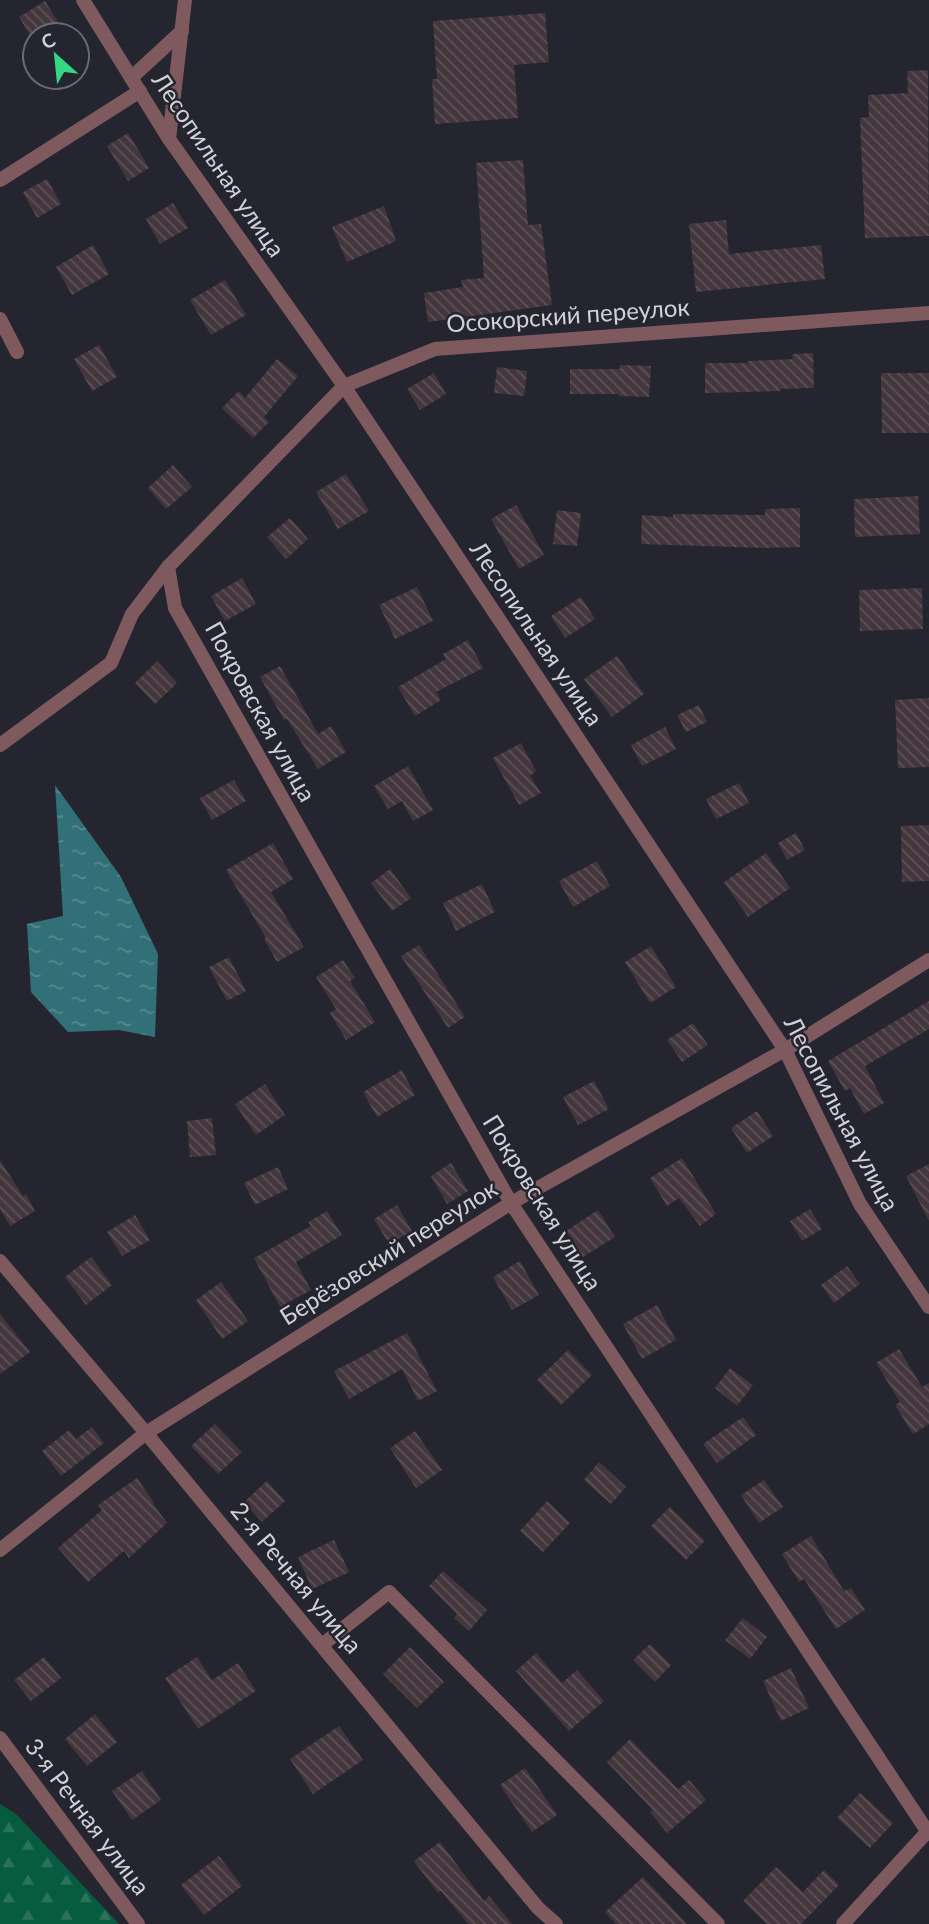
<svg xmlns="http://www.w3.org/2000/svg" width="929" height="1924" font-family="Lato,sans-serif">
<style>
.forest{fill:url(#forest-firs)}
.water{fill:url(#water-ripples)}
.building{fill:url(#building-back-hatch)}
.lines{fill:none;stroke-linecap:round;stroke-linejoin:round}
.minor{stroke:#7e595d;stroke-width:14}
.labels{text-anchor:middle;stroke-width:5;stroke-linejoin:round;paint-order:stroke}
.street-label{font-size:24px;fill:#d1d1d8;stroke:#252530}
</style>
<defs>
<pattern id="forest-firs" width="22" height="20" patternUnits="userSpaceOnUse" patternTransform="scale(1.75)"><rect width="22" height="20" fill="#075c40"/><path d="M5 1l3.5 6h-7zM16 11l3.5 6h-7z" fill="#2a725b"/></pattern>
<pattern id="water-ripples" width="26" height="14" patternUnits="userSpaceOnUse" patternTransform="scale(1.75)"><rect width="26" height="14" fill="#307076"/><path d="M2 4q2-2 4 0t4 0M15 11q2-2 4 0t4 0" fill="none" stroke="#578a8f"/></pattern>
<pattern id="building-back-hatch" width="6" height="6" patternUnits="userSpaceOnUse" patternTransform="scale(1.75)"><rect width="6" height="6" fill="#43363c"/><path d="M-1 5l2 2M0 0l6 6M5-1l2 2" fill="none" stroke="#5d5257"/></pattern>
</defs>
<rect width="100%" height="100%" fill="#252530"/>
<path class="forest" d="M0 1804 16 1814 119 1924H0Z"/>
<path class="water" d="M55 785 121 877 158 954 155 1037 119 1030 68 1032 31 992 27 924 63 916Z"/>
<g class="building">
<path d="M45 1 66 35H30L19 17Z"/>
<path d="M545 13 549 62 514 65 518 118 435 124 432 79H437L433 21Z"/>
<path d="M928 70 929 236 865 238 860 118 869 117 868 95 908 93 907 71Z"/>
<path d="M128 133 149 168 128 181 107 146Z"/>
<path d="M523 160 528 225 541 224 552 305 428 322 424 293 463 287 461 280 484 278 476 163Z"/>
<path d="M47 179 61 204 37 218 23 192Z"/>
<path d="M173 203 188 228 160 244 146 219Z"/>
<path d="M384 206 396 241 347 262 332 227Z"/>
<path d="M726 220 729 254 821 245 825 279 696 292 689 224Z"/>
<path d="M93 245 109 274 72 295 56 267Z"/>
<path d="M225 280 246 315 211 335 190 300Z"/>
<path d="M99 345 117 377 92 391 74 359Z"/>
<path d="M813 353 814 388 780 389V391L705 393V363H748V361L793 359 792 354Z"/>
<path d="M277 359 298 376 264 417 269 422 253 438 222 408 239 391 245 398Z"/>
<path d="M620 365 651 366 649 397 619 396V394H570V369H620Z"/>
<path d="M497 367 527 371 524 396 494 393Z"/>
<path d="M434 373 446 394 420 410 407 389Z"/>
<path d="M881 373H929V433H882Z"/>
<path d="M173 465 192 487 166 509 148 488Z"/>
<path d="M346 474 369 511 338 529 316 492Z"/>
<path d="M918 496 920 534 855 537 854 499Z"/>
<path d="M516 505 544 555 519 569 491 519Z"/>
<path d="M800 508V547L766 548 641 544 642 515 673 517V514L765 515V509Z"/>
<path d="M557 510 581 513 577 546 553 544Z"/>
<path d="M290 518 308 539 286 559 267 537Z"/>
<path d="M242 578 256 604 225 621 211 596Z"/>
<path d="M417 587 433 621 395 639 379 605Z"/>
<path d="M922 588 923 629 860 631 859 590Z"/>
<path d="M581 597 595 619 565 638 551 616Z"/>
<path d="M468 640 483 668 436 692 441 700 415 716 398 687 446 659 443 654Z"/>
<path d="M617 656 644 694 612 717 584 679Z"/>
<path d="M157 661 177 683 155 704 135 683Z"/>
<path d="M280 666 318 734 331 726 346 752 318 769 287 719 284 720 260 677Z"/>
<path d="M929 698V767L898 768 895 700Z"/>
<path d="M699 705 707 722 686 732 677 715Z"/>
<path d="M665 727 676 749 642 766 631 745Z"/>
<path d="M521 743 536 771 530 776 541 793 519 805 493 758Z"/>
<path d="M408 766 433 810 413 821 402 801 388 809 374 786Z"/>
<path d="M234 780 246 801 212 820 200 798Z"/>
<path d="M739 783 749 803 716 819 706 799Z"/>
<path d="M929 825V881L902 882 901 826Z"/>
<path d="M796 833 805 850 787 860 778 843Z"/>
<path d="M273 843 293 879 271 892 304 947 277 962 264 939 266 938 226 870Z"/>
<path d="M766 853 790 888 748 917 724 882Z"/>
<path d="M597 861 610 886 573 907 559 881Z"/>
<path d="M390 869 411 898 392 911 371 883Z"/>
<path d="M482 884 495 912 456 931 443 903Z"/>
<path d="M419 945 465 1017 448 1028 401 956Z"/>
<path d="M651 946 676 987 650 1003 625 962Z"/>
<path d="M229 957 246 991 227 1001 209 967Z"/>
<path d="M343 960 355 978 350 981 375 1022 346 1040 330 1013 336 1009 316 977Z"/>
<path d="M929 1001V1029L865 1066 884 1103 864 1114 850 1088 845 1091 828 1061Z"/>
<path d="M693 1023 708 1045 682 1062 667 1040Z"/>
<path d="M402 1070 415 1095 377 1117 363 1092Z"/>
<path d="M594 1081 609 1109 578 1125 563 1097Z"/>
<path d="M265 1084 285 1115 256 1135 235 1104Z"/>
<path d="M757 1111 773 1136 747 1153 731 1128Z"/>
<path d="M212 1118 216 1155 190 1157 187 1121Z"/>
<path d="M682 1158 716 1214 700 1226 679 1198 667 1206 650 1178Z"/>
<path d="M0 1160 23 1196 26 1194 35 1211 10 1226 0 1209Z"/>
<path d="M451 1163 468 1191 447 1204 431 1176Z"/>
<path d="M929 1164V1221L906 1176Z"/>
<path d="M278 1167 288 1189 255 1205 244 1183Z"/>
<path d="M397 1205 412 1231 389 1244 374 1219Z"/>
<path d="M810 1209 822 1229 802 1241 790 1221Z"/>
<path d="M598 1210 615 1237 583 1257 566 1231Z"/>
<path d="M327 1211 342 1235 296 1262 311 1290 280 1307 254 1258 311 1226 308 1222Z"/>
<path d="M135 1215 150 1240 122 1256 107 1232Z"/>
<path d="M91 1257 112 1285 86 1305 65 1277Z"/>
<path d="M520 1261 539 1295 512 1310 493 1277Z"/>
<path d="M847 1266 860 1284 834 1303 821 1285Z"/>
<path d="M221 1282 248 1321 222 1339 196 1300Z"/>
<path d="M657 1305 676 1340 642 1359 623 1324Z"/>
<path d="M0 1314 30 1352 0 1374Z"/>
<path d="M407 1333 437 1391 418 1401 402 1369 349 1399 334 1371Z"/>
<path d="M899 1349 922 1387 929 1383V1424L913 1434 895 1405 900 1402 876 1363Z"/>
<path d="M568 1350 592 1375 561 1405 537 1380Z"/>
<path d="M730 1368 753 1385 737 1406 715 1388Z"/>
<path d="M743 1417 756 1435 717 1463 703 1444Z"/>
<path d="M215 1424 242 1452 218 1474 191 1446Z"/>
<path d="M92 1427 104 1443 61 1476 42 1451 69 1430 76 1439Z"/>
<path d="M415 1431 442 1470 416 1488 390 1448Z"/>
<path d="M599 1462 626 1487 611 1504 584 1480Z"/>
<path d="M137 1478 154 1503 153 1504 167 1523 129 1558 124 1551 88 1582 58 1548 102 1510 98 1505Z"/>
<path d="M764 1480 783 1507 759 1523 741 1495Z"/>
<path d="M267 1481 285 1501 262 1522 244 1502Z"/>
<path d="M547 1501 570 1523 543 1552 520 1531Z"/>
<path d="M670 1507 705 1541 686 1560 651 1526Z"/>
<path d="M811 1536 844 1591 851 1588 865 1610 836 1629 804 1579 799 1582 782 1554Z"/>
<path d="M334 1540 349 1572 312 1589 298 1557Z"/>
<path d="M443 1571 487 1610 469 1631 454 1618 457 1614 429 1586Z"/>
<path d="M743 1618 767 1637 750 1659 725 1640Z"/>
<path d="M650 1644 671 1665 655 1682 633 1660Z"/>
<path d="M410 1647 444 1682 417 1708 383 1674Z"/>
<path d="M536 1653 562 1683 577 1670 604 1701 569 1731 516 1671Z"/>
<path d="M44 1657 61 1678 31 1701 14 1680Z"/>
<path d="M197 1657 212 1680 238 1663 256 1691 198 1729 165 1678Z"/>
<path d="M791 1668 809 1708 781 1721 763 1681Z"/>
<path d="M95 1714 117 1742 87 1766 65 1739Z"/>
<path d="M339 1726 363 1760 313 1794 290 1759Z"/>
<path d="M630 1739 678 1789 689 1780 706 1800 667 1833 650 1812 653 1810 607 1762Z"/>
<path d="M525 1768 557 1815 532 1832 500 1785Z"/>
<path d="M142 1771 161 1800 132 1820 112 1791Z"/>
<path d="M860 1793 893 1823 870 1848 837 1818Z"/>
<path d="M440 1842 484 1901 489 1896 512 1924H468L441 1891 438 1893 414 1861Z"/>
<path d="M219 1856 242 1886 204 1915 181 1885Z"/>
<path d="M776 1867 803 1892 824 1870 839 1885 801 1924H767L743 1901Z"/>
<path d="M643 1877 687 1924H616L605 1912Z"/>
</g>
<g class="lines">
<g class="minor">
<path d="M83 0 169 139 344 386 785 1050 860 1204 929 1307"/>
<path d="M131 78 182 31"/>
<path d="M169 139 185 0"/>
<path d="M0 180 140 91"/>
<path d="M0 319 17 352"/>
<path d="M168 567 175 608 511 1203 929 1834"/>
<path d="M0 745 111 663 132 614 168 567 344 386 435 349 929 313"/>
<path d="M0 1261 146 1433 538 1908 556 1924"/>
<path d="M0 1550 146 1433 511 1203 785 1050 929 960"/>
<path d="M322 1645 389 1592 718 1924"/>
<path d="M0 1738 138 1924"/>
<path d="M843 1924 929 1830"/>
</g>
</g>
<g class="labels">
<g class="street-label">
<text transform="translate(218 165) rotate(56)" y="8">Лесопильная улица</text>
<text transform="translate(568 316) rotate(-4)" y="8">Осокорский переулок</text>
<text transform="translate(536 634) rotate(56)" y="8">Лесопильная улица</text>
<text transform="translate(260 712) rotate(61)" y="8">Покровская улица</text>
<text transform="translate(841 1114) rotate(62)" y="8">Лесопильная улица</text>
<text transform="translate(542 1203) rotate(58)" y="8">Покровская улица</text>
<text transform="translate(389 1253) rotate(-32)" y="8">Берёзовский переулок</text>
<text transform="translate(296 1578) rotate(50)" y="8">2-я Речная улица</text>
<text transform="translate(87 1817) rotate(53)" y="8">3-я Речная улица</text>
</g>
</g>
<g transform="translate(56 56) rotate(333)"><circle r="33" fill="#252530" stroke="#6a6a73" stroke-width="2"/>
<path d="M0-5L12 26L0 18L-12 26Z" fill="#32d882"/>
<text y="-10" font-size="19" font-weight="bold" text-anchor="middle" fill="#d1d1d8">С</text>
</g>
</svg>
